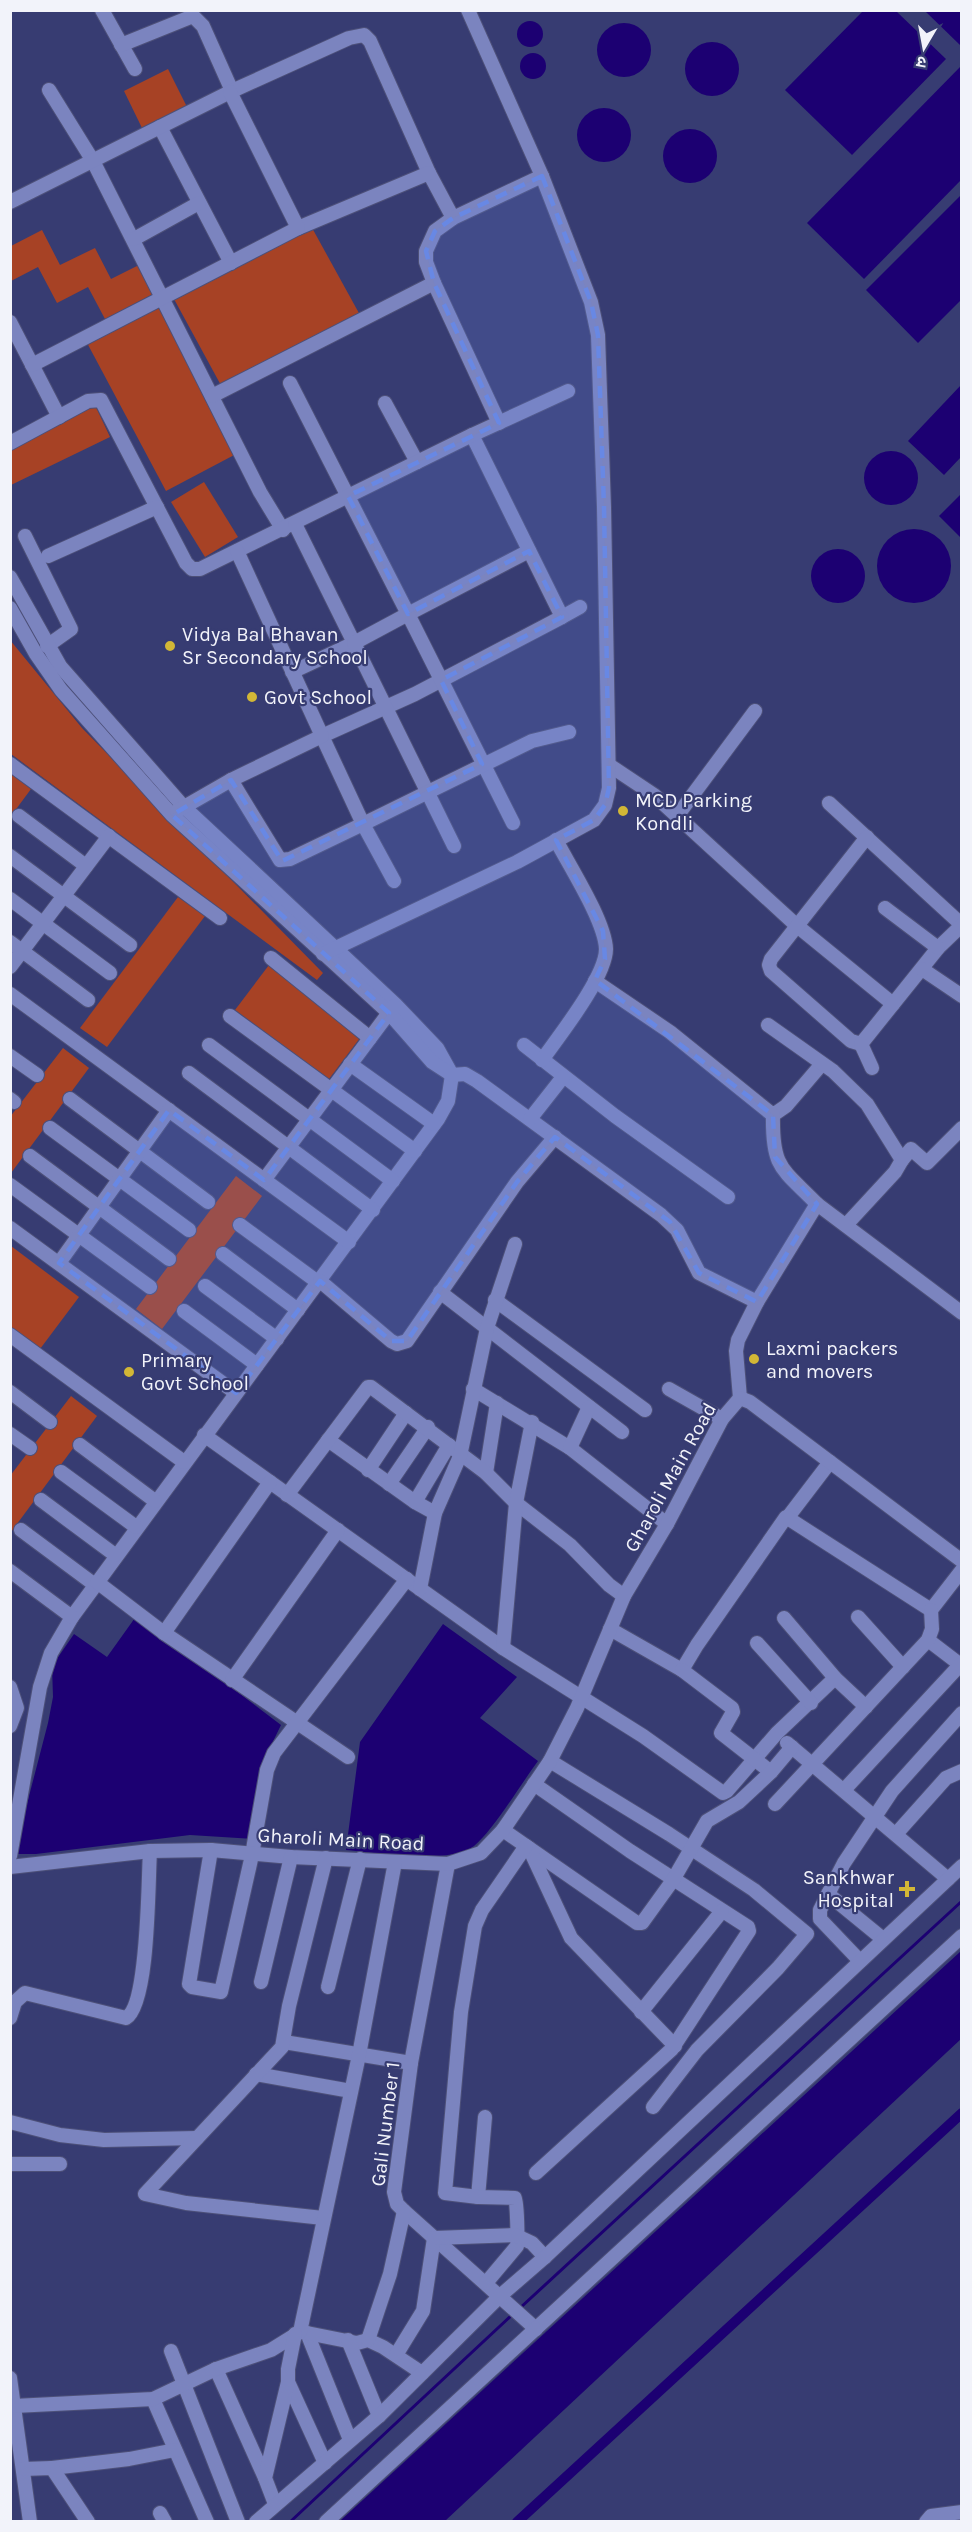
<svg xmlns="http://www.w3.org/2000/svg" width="972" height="2532" font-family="Karla,'Noto Sans Devanagari',sans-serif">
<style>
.green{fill:#a74225}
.water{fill:#1c0072}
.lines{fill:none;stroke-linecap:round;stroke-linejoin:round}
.stream{stroke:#1c0072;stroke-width:3}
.canal{stroke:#1c0072;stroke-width:10}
.minor-casing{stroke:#4d5079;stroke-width:16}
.minor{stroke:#7b84bf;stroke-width:14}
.marked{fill:#6888e4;fill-opacity:0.2;stroke:#6888e4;stroke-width:4.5;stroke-dasharray:12 8;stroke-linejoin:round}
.poi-dot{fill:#d2b736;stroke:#373c72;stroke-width:2}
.labels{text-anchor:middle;stroke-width:4.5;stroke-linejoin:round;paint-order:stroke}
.poi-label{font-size:20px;fill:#f2f3fa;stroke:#373c72;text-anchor:start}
.street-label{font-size:20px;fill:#f2f3fa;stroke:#373c72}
</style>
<rect width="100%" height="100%" fill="#373c72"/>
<g class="green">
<path d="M168 69 187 107 142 128 124 91Z"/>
<path d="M311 226 360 315 223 389 174 299Z"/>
<path d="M42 230 60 265 95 248 111 279 145 262 159 291 105 319 88 287 57 303 38 267 11 281V246Z"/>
<path d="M158 303 238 453 166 491 86 341Z"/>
<path d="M95 405 110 437 11 485V446Z"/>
<path d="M204 482 238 537 205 557 171 502Z"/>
<path d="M10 640 82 728 323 973 317 980 11 754Z"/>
<path d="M10 773 31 789 11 816H10Z"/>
<path d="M178 897 205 916 107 1047 80 1028Z"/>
<path d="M269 965 363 1034 329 1079 235 1010Z"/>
<path d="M63 1048 89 1068 11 1173 10 1117Z"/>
<path d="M236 1176 262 1196 162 1329 136 1309Z"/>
<path d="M11 1246 79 1297 40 1349 11 1328Z"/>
<path d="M71 1396 97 1416 11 1532 10 1476Z"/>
</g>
<g class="water">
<path d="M863 11H896L946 59 852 155 785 90Z"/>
<path d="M925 11H961V46Z"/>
<circle cx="530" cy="34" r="13"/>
<circle cx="624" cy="50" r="27"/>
<circle cx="712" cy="69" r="27"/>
<circle cx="533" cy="66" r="13"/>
<path d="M961 66V180L864 279 807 223Z"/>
<circle cx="604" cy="135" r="27"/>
<circle cx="690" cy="156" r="27"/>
<path d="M961 195V300L918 343 866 290Z"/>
<path d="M961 385V457L944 475 908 441Z"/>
<circle cx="891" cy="478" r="27"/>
<path d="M961 494V538L939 516Z"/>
<circle cx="914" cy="566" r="37"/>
<circle cx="838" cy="576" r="27"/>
<path d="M137 1615 281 1725 263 1762 254 1839 190 1835 36 1854H14L48 1723 53 1697 52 1666 74 1634 107 1657Z"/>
<path d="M443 1624 517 1677 480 1718 538 1761C523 1781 492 1832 474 1846 448 1865 378 1853 346 1850L360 1742Z"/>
<path d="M961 1951V2039L445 2521H340Z"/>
</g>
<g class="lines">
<g class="stream">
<path d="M520 2308 962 1901"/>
<path d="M290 2522 513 2314"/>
</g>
<path class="canal" d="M517 2522 962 2113"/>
<defs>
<g id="minor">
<path d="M102 10 135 69"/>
<path d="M121 45 193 16 203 26 232 91"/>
<path d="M49 90 93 161 260 492 283 530"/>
<path d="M160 127 231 263"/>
<path d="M10 202 232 91 349 38 364 35 370 41 429 173 453 218"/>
<path d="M298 228 429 173"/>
<path d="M134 239 199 203"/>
<path d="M10 322 59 417"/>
<path d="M32 365 298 228 230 92"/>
<path d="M290 383 408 614 529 551"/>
<path d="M212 396 434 283"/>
<path d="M385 403 417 462"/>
<path d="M499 423 434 283 426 262V251L435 231 453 218 542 176"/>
<path d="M472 435 562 617 580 607"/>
<path d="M10 443 88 401 101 400 186 563 192 569H200L472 435 568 391"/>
<path d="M25 536 71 629 47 646"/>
<path d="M48 556 157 507"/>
<path d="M10 577 60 666 183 806 395 1004 437 1048 452 1075 448 1101 438 1119 72 1617 51 1653 40 1687 10 1856"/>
<path d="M10 608 36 654 61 690 172 815 389 1013 432 1062 452 1075 465 1074 477 1081 661 1215 677 1230 699 1273 757 1302"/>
<path d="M292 672 354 643 295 524"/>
<path d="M10 764 220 918"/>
<path d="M609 765 654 795 796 925 893 1004"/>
<path d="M231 780 280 860 290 859 363 824 322 736 415 694 562 617"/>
<path d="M829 803 962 925"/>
<path d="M177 811 231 780 322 736 237 551"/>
<path d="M19 816 86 866"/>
<path d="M677 816 755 711"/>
<path d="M867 837 771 959 769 965 771 971 851 1041 861 1044 938 948 962 925"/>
<path d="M454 846 354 643 408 614 513 823"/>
<path d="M10 856 130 945"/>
<path d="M394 881 363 824 532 741 569 732"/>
<path d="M10 899 110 973"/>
<path d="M885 908 938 948"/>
<path d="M10 942 88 1000"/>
<path d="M323 954 517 862 594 820 605 805 609 788 604 507 598 335 591 302 542 176 468 10"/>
<path d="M271 958 370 1038"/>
<path d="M10 967 109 836"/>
<path d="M922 969 962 996"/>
<path d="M595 981 670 1032 773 1115 786 1106 821 1065"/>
<path d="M10 994 349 1242"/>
<path d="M230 1016 415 1151"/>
<path d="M768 1025 833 1071 867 1104 902 1160 895 1172 846 1225"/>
<path d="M861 1044 872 1068"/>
<path d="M209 1045 393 1181"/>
<path d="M524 1045 615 1116 728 1197"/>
<path d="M10 1056 37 1075"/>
<path d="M542 1060C559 1036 606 977 606 949 605 921 570 867 556 840"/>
<path d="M350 1064 434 1124"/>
<path d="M189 1073 373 1210"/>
<path d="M10 1099 14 1102"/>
<path d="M70 1099 208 1202"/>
<path d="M530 1119 563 1077"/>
<path d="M50 1128 189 1230"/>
<path d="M30 1156 169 1259"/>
<path d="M902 1160 911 1149 927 1163 962 1128"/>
<path d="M264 1180 394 1006"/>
<path d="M10 1185 150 1287"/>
<path d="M817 1204 962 1313"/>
<path d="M240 1225 319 1283"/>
<path d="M10 1228 236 1393"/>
<path d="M223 1254 298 1310"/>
<path d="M59 1263 169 1110"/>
<path d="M320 1281 391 1341 397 1344 407 1341 517 1182 555 1137"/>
<path d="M205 1286 277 1339"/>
<path d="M440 1292 622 1432"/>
<path d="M495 1300 645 1410"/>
<path d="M184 1311 257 1365"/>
<path d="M10 1335 184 1462"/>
<path d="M473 1389 570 1448 667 1524"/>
<path d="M669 1389 722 1419"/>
<path d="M10 1392 50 1422"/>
<path d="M740 1398 736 1351 738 1340 757 1302 817 1204C782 1168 772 1169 773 1115"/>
<path d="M10 1434 30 1448"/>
<path d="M204 1435 503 1648 643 1736 723 1793 727 1791 777 1733 835 1678"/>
<path d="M328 1440 415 1502 435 1513"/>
<path d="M80 1445 155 1501"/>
<path d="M570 1448 589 1407"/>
<path d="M368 1470 406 1413"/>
<path d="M61 1472 136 1527"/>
<path d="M486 1473 497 1403"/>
<path d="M389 1484 428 1427"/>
<path d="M287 1495 368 1387H371L486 1473 516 1503 570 1545 609 1585 624 1596"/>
<path d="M41 1500 115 1555"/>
<path d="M415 1502 449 1445"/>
<path d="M788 1517 830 1462"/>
<path d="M21 1530 95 1585"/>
<path d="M10 1571 72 1617"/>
<path d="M97 1582 164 1633 348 1757"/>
<path d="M420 1589 435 1513 460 1456 487 1328 515 1244"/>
<path d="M858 1617 903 1667"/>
<path d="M784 1618 835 1678 866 1707"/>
<path d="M610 1629 682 1670 697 1645 786 1517 931 1610 962 1570"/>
<path d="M164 1633 270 1482"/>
<path d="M928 1640 962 1666"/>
<path d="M757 1643 811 1703"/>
<path d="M503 1648 516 1503 532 1422"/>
<path d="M682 1670 732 1708 733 1712 721 1733 771 1772"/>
<path d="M232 1680 338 1530"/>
<path d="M10 1687 17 1708 10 1726"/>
<path d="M787 1743 948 1879"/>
<path d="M550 1761 669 1834 754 1890 807 1934 778 1968 697 2050 653 2107"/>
<path d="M534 1784 630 1851 748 1927 749 1931 672 2049 536 2173"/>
<path d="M844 1790 960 1665"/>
<path d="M775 1804 928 1640 932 1629 931 1610"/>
<path d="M503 1830 637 1923H642L673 1880 707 1821 739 1802 771 1772 792 1747"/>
<path d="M896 1834 946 1778 962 1771"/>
<path d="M529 1848 571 1938 675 2046"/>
<path d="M211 1850 189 1984 192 1987 221 1992 252 1855 267 1770 274 1753 407 1579"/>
<path d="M448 1864 411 2063 394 2192 397 2204 404 2211 536 2329"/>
<path d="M10 1867 150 1851 211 1850 291 1857 448 1864 481 1853 503 1830 550 1761 577 1708 624 1596 667 1524 722 1419 740 1398 750 1402 962 1561"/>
<path d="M828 1894 820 1910V1919L860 1961"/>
<path d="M883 1939 828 1894 844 1863 892 1791 962 1713"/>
<path d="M261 1982 291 1857"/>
<path d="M328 1987 360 1859"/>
<path d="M641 2012 722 1911"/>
<path d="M10 2018 15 2002 25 1993 126 2018C149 2005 148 1881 150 1851"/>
<path d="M284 2042 411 2063"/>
<path d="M256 2074 351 2091"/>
<path d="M10 2122 60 2135 104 2140 197 2138"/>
<path d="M10 2164H60"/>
<path d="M478 2197 485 2117"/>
<path d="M323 2218 186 2203 145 2194 282 2047 289 2006 326 1858"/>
<path d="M486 2283 517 2246C518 2241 517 2200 515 2198L478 2197 445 2193 461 2012 475 1926 482 1910 526 1846"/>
<path d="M302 2332 307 2333 350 2440"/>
<path d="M307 2333 357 2343 368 2340 383 2347 422 2373"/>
<path d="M348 2340 379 2416"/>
<path d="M368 2340 390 2274 404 2211"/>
<path d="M171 2351 238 2522"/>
<path d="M396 2355 423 2311 434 2238 515 2235 532 2243 545 2257"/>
<path d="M216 2369 265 2478"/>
<path d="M10 2378 30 2522"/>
<path d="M288 2382 325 2463"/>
<path d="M153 2399 207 2522"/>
<path d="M14 2406 153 2399 216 2369 271 2350 300 2332 359 2055 395 1862"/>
<path d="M52 2468 129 2459 175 2450"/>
<path d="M23 2469 52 2468 88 2522"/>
<path d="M275 2504 265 2478 288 2382V2369L295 2334"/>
<path d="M160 2513 165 2522"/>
<path d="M256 2522 379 2416 500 2296 545 2257 962 1866"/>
<path d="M326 2522 962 1936"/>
<path d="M926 2522 931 2516 962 2512"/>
</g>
</defs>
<use href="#minor" class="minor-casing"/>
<use href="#minor" class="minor"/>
</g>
<path class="marked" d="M542 176 591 302 598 335 604 507 609 788 605 805 594 820 556 840 603 931 605 959 595 980 773 1115 775 1157 817 1204 757 1302 699 1273 670 1222 555 1137 517 1182 407 1341H391L320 1281 236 1393 59 1263 169 1110 264 1180 389 1013 172 815 231 780 282 861 482 764 441 680 562 617 529 551 408 614 348 496 499 423 434 283 426 251 435 231 453 218Z"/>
<g class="poi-dot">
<circle cx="170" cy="646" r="6"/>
<circle cx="252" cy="697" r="6"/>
<circle cx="623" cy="811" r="6"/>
<circle cx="754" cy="1359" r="6"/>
<circle cx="129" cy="1372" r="6"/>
<path d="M904 1880h6v6h6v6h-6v6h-6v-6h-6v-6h6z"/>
</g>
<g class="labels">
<g class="poi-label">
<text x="182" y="641">Vidya Bal Bhavan<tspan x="182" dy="23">Sr Secondary School</tspan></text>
<text x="264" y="704">Govt School</text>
<text x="635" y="807">MCD Parking<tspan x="635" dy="23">Kondli</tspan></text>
<text x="766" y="1355">Laxmi packers<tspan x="766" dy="23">and movers</tspan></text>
<text x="141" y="1367">Primary<tspan x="141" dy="23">Govt School</tspan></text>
<text x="894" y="1884" text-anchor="end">Sankhwar<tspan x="894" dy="23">Hospital</tspan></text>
</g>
<g class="street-label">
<text transform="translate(670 1477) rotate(-61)" y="7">Gharoli Main Road</text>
<text transform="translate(341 1839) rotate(3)" y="7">Gharoli Main Road</text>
<text transform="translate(385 2124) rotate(-83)" y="7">Gali Number 1</text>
</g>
</g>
<rect width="972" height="2532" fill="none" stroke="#f2f3fa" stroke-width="24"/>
<g transform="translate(924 48) rotate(190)" stroke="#373c72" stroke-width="4.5" paint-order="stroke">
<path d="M0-4.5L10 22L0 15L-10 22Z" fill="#f2f3fa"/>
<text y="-9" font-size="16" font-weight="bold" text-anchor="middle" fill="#f2f3fa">उ</text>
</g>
</svg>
